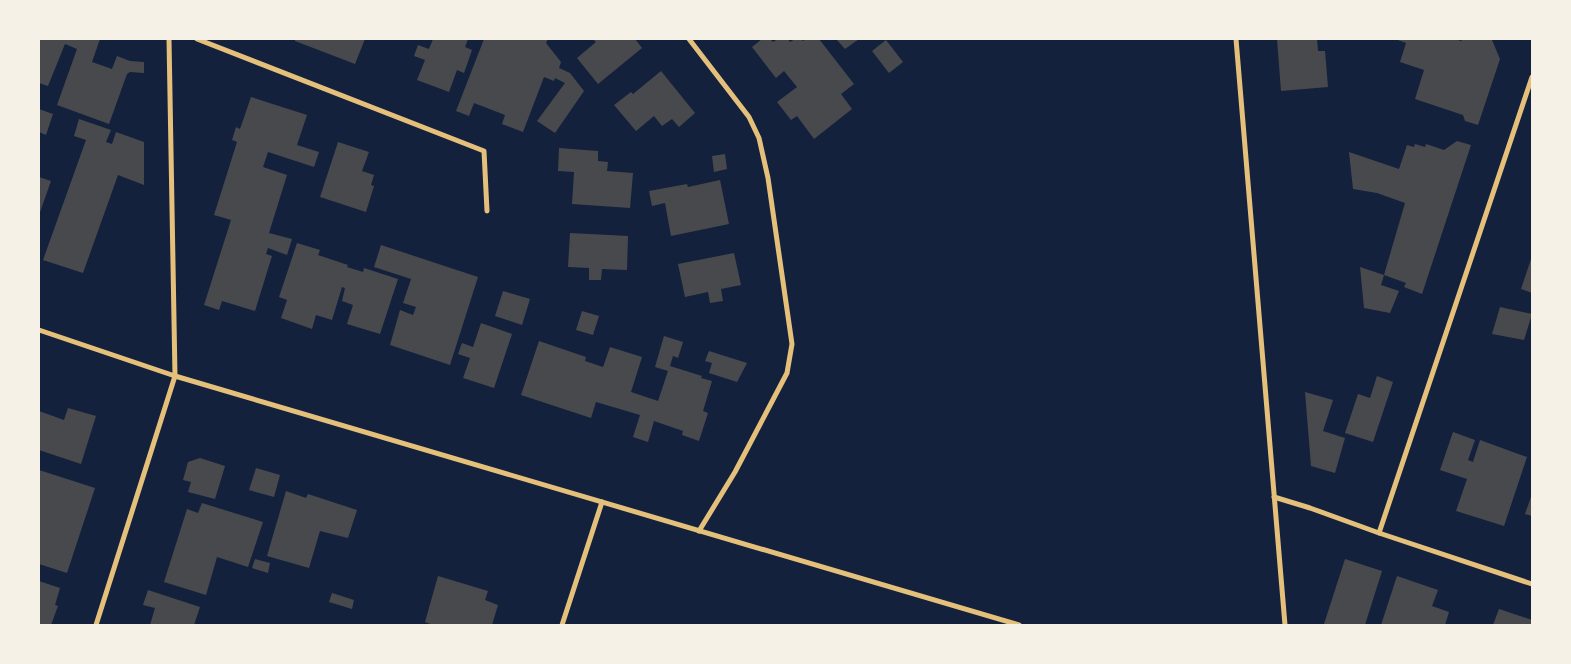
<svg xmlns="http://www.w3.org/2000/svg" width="1571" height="664" font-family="Lato,sans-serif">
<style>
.building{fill:#48494c}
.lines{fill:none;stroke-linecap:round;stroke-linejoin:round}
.minor{stroke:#e5c07b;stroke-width:5}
</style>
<rect width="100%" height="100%" fill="#14213d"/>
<g class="building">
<path d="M39 39H100L92 62 112 69 117 56 130 61 144 62V73L130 72 127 74 109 124 57 105 77 49 65 44 48 86 39 83Z"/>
<path d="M295 39H365L355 64 295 41Z"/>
<path d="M433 39H468L465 47 472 50 464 73 457 70 449 92 417 80 425 60 414 56 418 45 429 49Z"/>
<path d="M484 39H548L546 43 561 62 559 68 570 73 584 91 555 133 537 121 565 83 555 78 554 81 544 77 523 132 502 124 505 115 474 103 469 116 456 111Z"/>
<path d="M593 39H635L642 48 598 84 577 58 596 42Z"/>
<path d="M762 39H770L773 42 778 39H788L790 42 795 39H801L803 41 806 39H819L854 84 841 94 852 109 814 139 797 116 791 120 777 102 797 87 784 71 776 78 752 47Z"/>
<path d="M836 39H859L845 49Z"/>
<path d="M1277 39H1317L1318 51H1325L1328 87 1281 91Z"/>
<path d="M1395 39H1455L1461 41 1463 39H1488L1492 40 1500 59 1478 125 1465 121 1463 115 1415 99 1424 70 1400 62 1406 43Z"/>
<path d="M886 40 903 62 889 73 872 51Z"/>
<path d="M661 71 695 113 679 127 672 119 662 126 654 116 636 131 614 105 631 92 633 94Z"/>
<path d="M251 97 307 115 297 145 319 152 314 167 268 152 263 167 287 175 269 233 292 239 287 255 268 248 266 254 272 256 255 311 222 301 219 310 204 305 231 220 214 215 237 142 232 140 236 127 240 129Z"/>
<path d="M39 109 53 114 46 135 39 132Z"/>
<path d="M79 119 111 130 106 142 112 144 116 132 144 142V185L118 175 83 273 43 260 86 140 74 136Z"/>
<path d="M1457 141 1471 145 1422 294 1404 287 1406 283 1384 275 1405 203 1377 193 1353 189 1349 152 1399 169 1407 145 1414 147 1415 144 1425 147 1426 144 1444 150Z"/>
<path d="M338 142 369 152 362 171 374 175 371 185 374 186 366 212 320 197Z"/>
<path d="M559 148 598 151V161L608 162 607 171 633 173 630 208 572 204 574 172 558 171Z"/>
<path d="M725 154 727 169 714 172 712 156Z"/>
<path d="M39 177 51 181 39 215Z"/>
<path d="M720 180 729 224 671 236 665 203 652 206 649 191 687 184 688 187Z"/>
<path d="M570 233 628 236 627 270 602 269 601 280H589V268L568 267Z"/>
<path d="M297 243 320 250 318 255 348 265 347 267 363 272 364 268 398 279 380 334 347 324 353 305 342 301 345 288 342 287 332 320 316 315 312 329 281 318 287 300 279 297Z"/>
<path d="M381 245 478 277 450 365 390 345 400 310 413 315 416 307 403 303 411 279 374 267Z"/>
<path d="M734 253 741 285 721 289 723 301 710 303 708 292 685 297 678 264Z"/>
<path d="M1532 256V293L1521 289Z"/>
<path d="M1360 267 1384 275 1381 285 1399 291 1390 313 1364 308Z"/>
<path d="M503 291 530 299 522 325 495 316Z"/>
<path d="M1500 307 1532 314 1524 340 1492 334Z"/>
<path d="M582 311 599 316 593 335 576 330Z"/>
<path d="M481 323 512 334 494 388 463 378 470 358 458 354 462 343 473 347Z"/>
<path d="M664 336 683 342 678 358 673 356 670 366 702 376 701 378 712 381 703 411 708 413 699 441 682 435 683 431 654 421 648 442 633 437 640 415 596 402 591 418 521 395 539 341 586 357 585 361 603 367 610 347 642 357 631 392 658 401 668 371 655 367Z"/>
<path d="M709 351 747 363 737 382 709 373 712 363 705 361Z"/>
<path d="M1377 376 1393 382 1373 442 1345 433 1358 394 1370 398Z"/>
<path d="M1305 392 1333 400 1323 431 1345 438 1335 473 1311 466Z"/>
<path d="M68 408 96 416 81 464 39 450V411L64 420Z"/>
<path d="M1453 432 1475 440 1468 460 1473 462 1480 440 1527 457 1504 526 1456 511 1467 479 1440 470Z"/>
<path d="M200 458 225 466 215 499 188 492 191 482 183 480 188 462Z"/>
<path d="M256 468 280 475 274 497 249 490Z"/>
<path d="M39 470 95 488 67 573 39 564Z"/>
<path d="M286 491 306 498 308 494 357 510 348 538 320 531 309 568 267 556Z"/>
<path d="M1532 494V516L1525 514Z"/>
<path d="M202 503 263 522 248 567 217 557 206 595 164 582 187 509 198 513Z"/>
<path d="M255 559 270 563 268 573 252 568Z"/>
<path d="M1345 559 1382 571 1365 625 1324 624Z"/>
<path d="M438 576 488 591 485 600 498 605 492 625H433L425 622Z"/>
<path d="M1397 576 1438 590 1432 606 1449 612 1445 625H1381Z"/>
<path d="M39 581 60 588 55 605 58 606 51 625H39Z"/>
<path d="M148 590 200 607 194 625H150L155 608 143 605Z"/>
<path d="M332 593 354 600 352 609 329 602Z"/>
<path d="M1499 609 1532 620V625H1493Z"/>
</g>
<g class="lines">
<g class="minor">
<path d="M197 39 484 151 487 211"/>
<path d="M689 39 749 117 759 138 768 178 792 344 787 373 735 472 699 531"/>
<path d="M1236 39 1285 625"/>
<path d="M39 330 175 376 1019 625"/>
<path d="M1274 497 1310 508 1379 533 1532 584"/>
<path d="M1379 533 1532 77"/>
<path d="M96 625 175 376 169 39"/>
<path d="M562 625 602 502"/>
</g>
</g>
<rect width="1571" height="664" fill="none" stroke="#f6f1e7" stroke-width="80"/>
</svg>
